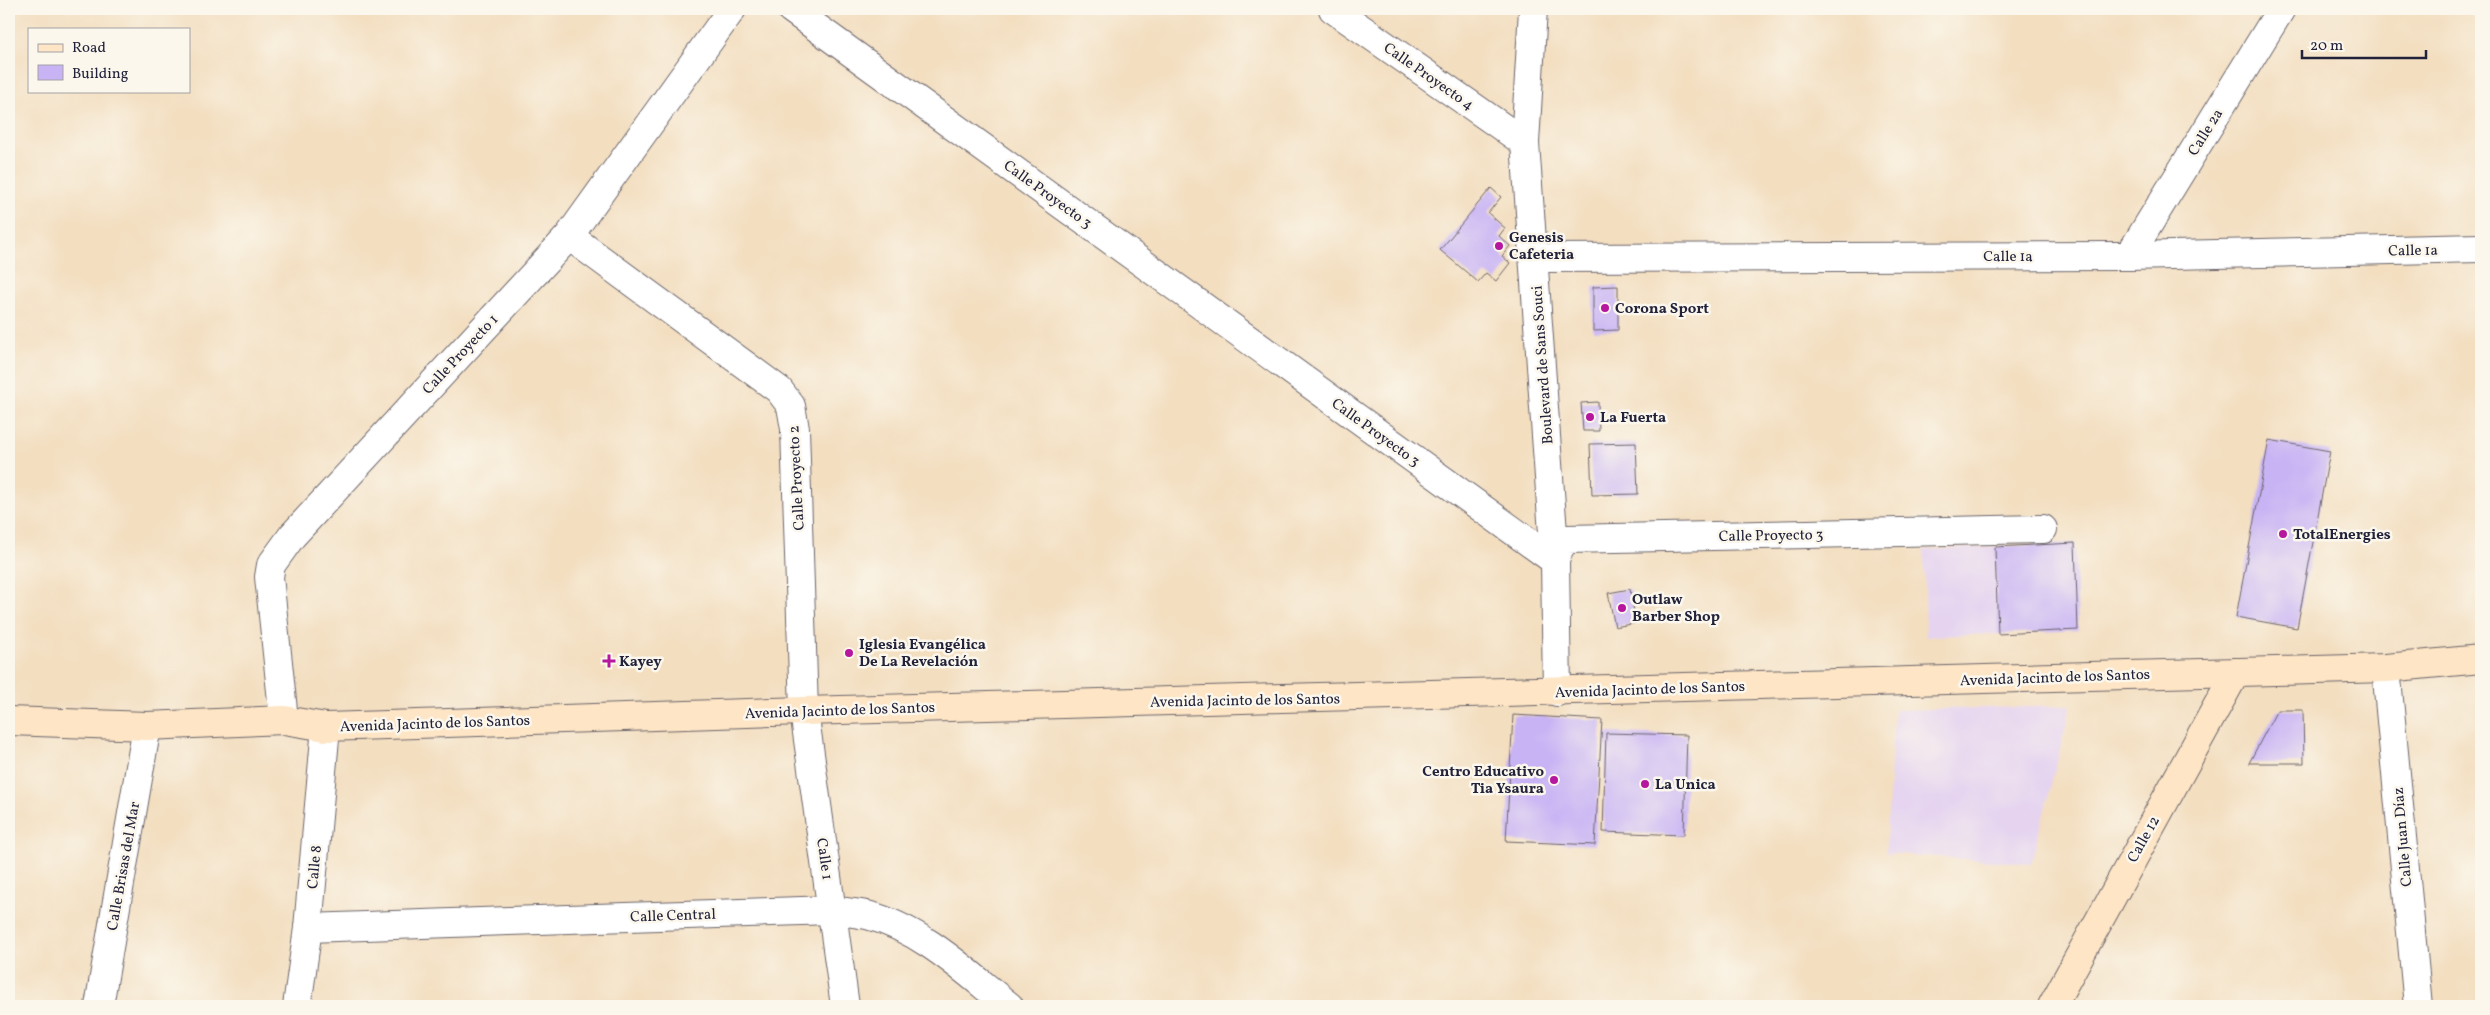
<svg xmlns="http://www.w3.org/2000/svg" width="2490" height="1015" font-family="Vollkorn,serif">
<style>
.built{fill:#e5d3f0}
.building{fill:#c8b3f4}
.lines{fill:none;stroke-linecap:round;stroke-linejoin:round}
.minor-casing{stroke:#6b646a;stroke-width:30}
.secondary-casing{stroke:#6b646a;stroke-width:30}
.minor{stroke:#fff;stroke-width:28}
.secondary{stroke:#fde5c5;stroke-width:28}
.poi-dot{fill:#b5179e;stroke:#fbf7ec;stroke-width:2}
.labels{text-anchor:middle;stroke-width:5;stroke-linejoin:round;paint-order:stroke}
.street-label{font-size:15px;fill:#22223b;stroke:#fbf7ec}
.poi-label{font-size:15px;font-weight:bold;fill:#22223b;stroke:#fbf7ec;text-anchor:start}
</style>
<rect width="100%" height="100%" fill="#fbf7ec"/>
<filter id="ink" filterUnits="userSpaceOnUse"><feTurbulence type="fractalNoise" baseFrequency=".02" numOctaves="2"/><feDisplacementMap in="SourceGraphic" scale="10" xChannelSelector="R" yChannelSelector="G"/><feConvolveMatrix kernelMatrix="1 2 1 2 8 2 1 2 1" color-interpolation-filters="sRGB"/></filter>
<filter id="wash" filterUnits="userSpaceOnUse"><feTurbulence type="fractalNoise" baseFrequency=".0096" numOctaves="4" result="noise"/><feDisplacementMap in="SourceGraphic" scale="20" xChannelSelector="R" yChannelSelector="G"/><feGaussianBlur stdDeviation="1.12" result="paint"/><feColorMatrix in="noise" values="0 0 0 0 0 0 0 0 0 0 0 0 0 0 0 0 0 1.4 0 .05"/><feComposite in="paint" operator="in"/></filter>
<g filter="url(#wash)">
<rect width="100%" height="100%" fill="#f3dec0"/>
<g class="built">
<path d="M1995 547 1998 634 1926 636 1924 550Z"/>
<path d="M2071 706 2031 864 1886 853 1894 710Z"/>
</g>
<g id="blocks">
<g class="building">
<path d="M1491 188 1501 197 1488 213 1505 228 1499 236 1510 246 1502 256 1510 263 1496 281 1486 273 1478 282 1440 250Z"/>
<path d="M1618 286V330L1593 331V287Z"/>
<path d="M1598 402 1599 431H1583L1581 403Z"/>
<path d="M2269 440 2330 451 2297 628 2236 617Z"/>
<path d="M1636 443 1638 494 1592 495 1590 444Z"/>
<path d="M2075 543 2078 630 1998 634 1995 547Z"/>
<path d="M1630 589 1636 623 1615 627 1608 593Z"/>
<path d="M2277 710H2303L2304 763H2249Z"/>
<path d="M1513 715 1602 720 1595 845 1506 841Z"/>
<path d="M1606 733 1687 735 1684 835 1603 832Z"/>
</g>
</g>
</g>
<g filter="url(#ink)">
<use href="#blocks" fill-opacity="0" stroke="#6b646a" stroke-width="1"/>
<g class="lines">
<defs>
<g id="minor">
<path d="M791 9 1555 561 1559 549 1566 539 2043 529"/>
<path d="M1333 9 1525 143"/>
<path d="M1533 9 1525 143 1555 561 1557 692"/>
<path d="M569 236 779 390 791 406 795 429 804 711 845 1006"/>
<path d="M2129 256 2281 9"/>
<path d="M1534 258 2129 256 2481 248"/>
<path d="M2386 668 2418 1006"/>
<path d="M284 720 269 577 271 565 292 536 569 236 732 9"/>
<path d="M308 928 832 910C844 912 856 913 867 915 922 929 966 972 1009 1006"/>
<path d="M99 1006 147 726"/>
<path d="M297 1006 308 928 326 727"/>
</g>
<g id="secondary">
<path d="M9 721 147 726 284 720 326 727 804 711 2386 668 2481 659"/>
<path d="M2052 1006 2236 672"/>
</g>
</defs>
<use href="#minor" class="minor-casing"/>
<use href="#secondary" class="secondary-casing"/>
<use href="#minor" class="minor"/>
<use href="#secondary" class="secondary"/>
</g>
</g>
<g class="poi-dot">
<circle cx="1499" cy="246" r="5"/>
<circle cx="1605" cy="308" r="5"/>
<circle cx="1590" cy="417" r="5"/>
<circle cx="2283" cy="534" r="5"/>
<circle cx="1622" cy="608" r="5"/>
<circle cx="849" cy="653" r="5"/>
<path d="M606.5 653.5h5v5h5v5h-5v5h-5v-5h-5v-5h5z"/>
<circle cx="1554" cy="780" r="5"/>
<circle cx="1645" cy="784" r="5"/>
</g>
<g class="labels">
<g class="street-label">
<text transform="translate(1429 76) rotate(35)" y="5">Calle Proyecto 4</text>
<text transform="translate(2205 132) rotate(-58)" y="5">Calle 2a</text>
<text transform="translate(1048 194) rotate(36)" y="5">Calle Proyecto 3</text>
<text transform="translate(2413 250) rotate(-1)" y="5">Calle 1a</text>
<text x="2008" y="261">Calle 1a</text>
<text transform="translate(460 354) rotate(-47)" y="5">Calle Proyecto 1</text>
<text transform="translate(1542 365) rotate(-94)" y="5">Boulevard de Sans Souci</text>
<text transform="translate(1376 432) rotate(36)" y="5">Calle Proyecto 3</text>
<text transform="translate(796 478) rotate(-93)" y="5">Calle Proyecto 2</text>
<text transform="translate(1771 535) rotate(-1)" y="5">Calle Proyecto 3</text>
<text transform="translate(2055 677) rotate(-2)" y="5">Avenida Jacinto de los Santos</text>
<text transform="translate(1650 689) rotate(-2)" y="5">Avenida Jacinto de los Santos</text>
<text transform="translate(1245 700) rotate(-1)" y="5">Avenida Jacinto de los Santos</text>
<text transform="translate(840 710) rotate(-2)" y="5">Avenida Jacinto de los Santos</text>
<text transform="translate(435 723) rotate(-2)" y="5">Avenida Jacinto de los Santos</text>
<text transform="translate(2402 837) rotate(-95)" y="5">Calle Juan Díaz</text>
<text transform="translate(2143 839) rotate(-61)" y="5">Calle 12</text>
<text transform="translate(825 859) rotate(82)" y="5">Calle 1</text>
<text transform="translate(123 866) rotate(-80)" y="5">Calle Brisas del Mar</text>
<text transform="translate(314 867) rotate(-85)" y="5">Calle 8</text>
<text transform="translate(673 915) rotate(-2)" y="5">Calle Central</text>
</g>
<g class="poi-label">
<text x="1509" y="242">Genesis<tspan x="1509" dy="17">Cafeteria</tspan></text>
<text x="1615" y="313">Corona Sport</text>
<text x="1600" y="422">La Fuerta</text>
<text x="2293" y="539">TotalEnergies</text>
<text x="1632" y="604">Outlaw<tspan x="1632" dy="17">Barber Shop</tspan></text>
<text x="859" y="649">Iglesia Evangélica<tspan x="859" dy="17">De La Revelación</tspan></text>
<text x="619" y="666">Kayey</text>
<text x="1544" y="776" text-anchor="end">Centro Educativo<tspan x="1544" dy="17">Tia Ysaura</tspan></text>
<text x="1655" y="789">La Unica</text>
</g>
</g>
<rect width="2490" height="1015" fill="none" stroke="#fbf7ec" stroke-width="30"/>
<rect x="28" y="28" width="162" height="65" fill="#fbf7ec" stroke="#a4a2a5"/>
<rect x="38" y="44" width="25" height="8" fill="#fde5c5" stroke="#a4a2a5"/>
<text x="72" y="52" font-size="15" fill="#22223b">Road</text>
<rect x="38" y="65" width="25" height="15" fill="#c8b3f4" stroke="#a4a2a5"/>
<text x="72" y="78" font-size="15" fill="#22223b">Building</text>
<path d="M2302 50v8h124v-8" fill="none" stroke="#22223b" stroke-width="2.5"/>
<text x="2310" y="50" font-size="15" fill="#22223b" stroke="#fbf7ec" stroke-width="4" paint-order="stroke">20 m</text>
</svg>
